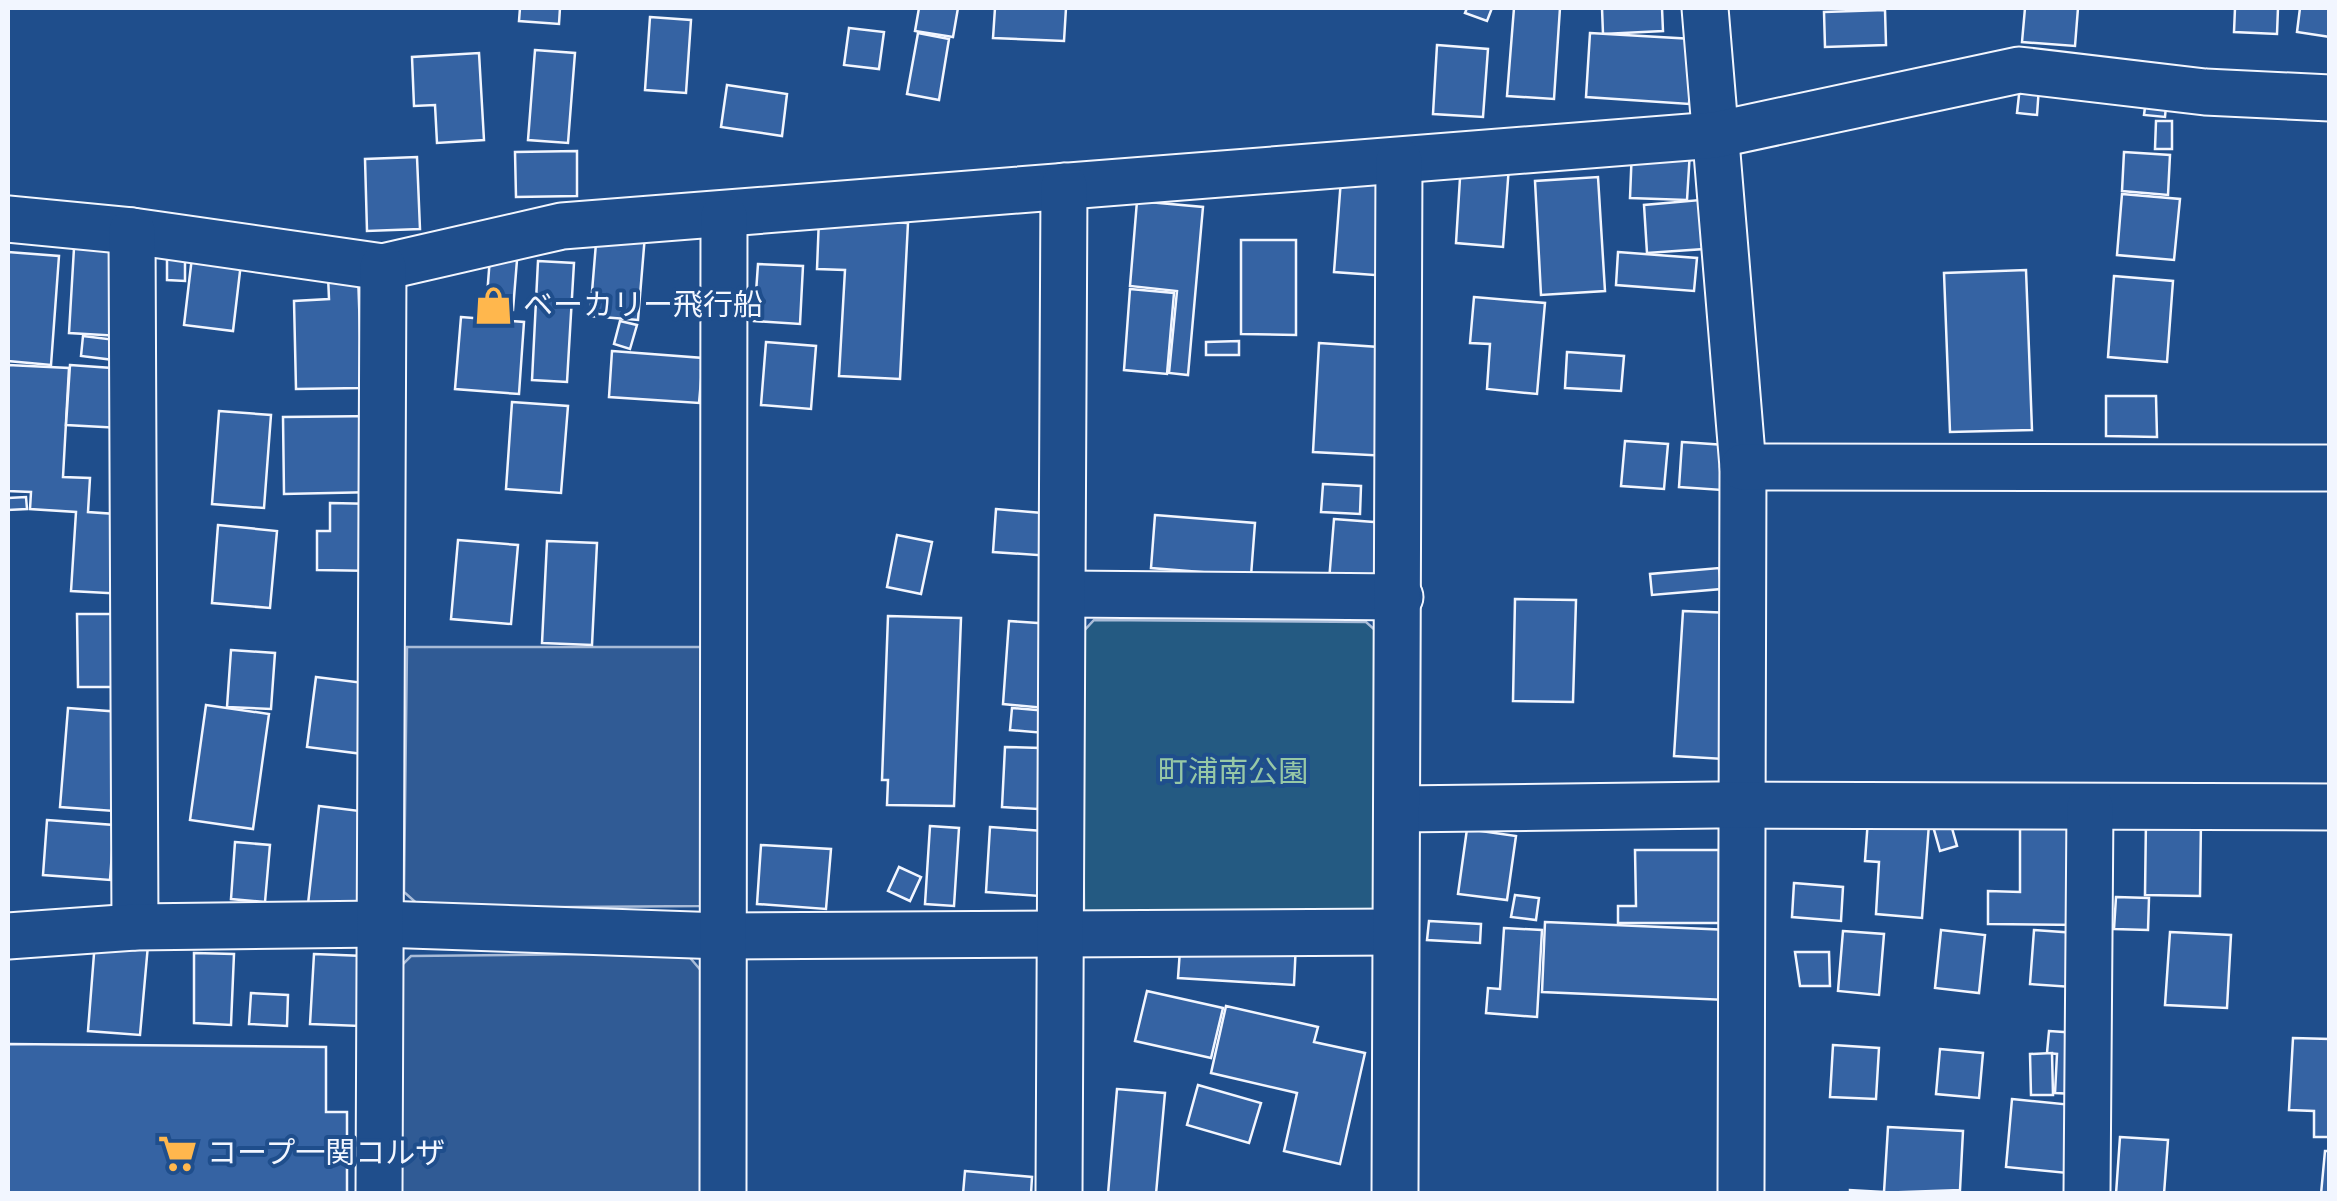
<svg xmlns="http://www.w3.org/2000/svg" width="2337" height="1201" font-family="'Public Sans','Noto Sans JP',sans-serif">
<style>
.green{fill:#245a82;stroke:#a8bbd7;stroke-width:2.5}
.parking{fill:#305b95;stroke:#a8bbd7;stroke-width:2.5}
.building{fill:#3563a3;stroke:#f2f6ff;stroke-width:2.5}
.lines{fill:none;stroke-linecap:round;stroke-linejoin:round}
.minor-casing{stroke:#f2f6ff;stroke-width:49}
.minor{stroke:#1f4e8c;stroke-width:45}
.labels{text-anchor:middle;stroke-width:8;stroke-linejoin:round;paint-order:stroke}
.poi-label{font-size:30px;fill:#f2f6ff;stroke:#1f4e8c;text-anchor:start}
.park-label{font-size:30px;fill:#97c8a6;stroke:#1f4e8c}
</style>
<rect width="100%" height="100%" fill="#1f4e8c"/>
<path class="green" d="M1094 620 1366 622 1384 638 1380 901 1362 922 1091 925 1084 910 1082 633Z"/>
<g class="parking">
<path d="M407 647H711L710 884 701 906 422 908 404 892Z"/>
<path d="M686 953 703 973 702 1193 396 1194 398 969 411 956Z"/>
</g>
<g class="building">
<path d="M520 8H560L559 24 519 21Z"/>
<path d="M919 8H958L953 37 915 31Z"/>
<path d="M995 8H1066L1064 41 993 38Z"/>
<path d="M1467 8H1492L1487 21 1465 13Z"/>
<path d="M1514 8H1560L1554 99 1507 96Z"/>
<path d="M1602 8H1662L1663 31 1603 34Z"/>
<path d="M2025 8H2078L2075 46 2022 42Z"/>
<path d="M2235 8H2278L2277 34 2234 32Z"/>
<path d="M2300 8H2330V37L2297 32Z"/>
<path d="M1885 10 1886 45 1825 47 1824 12Z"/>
<path d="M650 17 691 20 686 93 645 90Z"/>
<path d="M849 28 884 32 879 69 844 65Z"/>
<path d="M918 33 949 39 939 100 907 94Z"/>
<path d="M1590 33 1693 39 1689 104 1586 97Z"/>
<path d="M1437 45 1488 49 1483 117 1433 114Z"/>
<path d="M535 50 575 53 568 143 528 140Z"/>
<path d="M479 53 484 140 437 143 435 105 414 106 412 57Z"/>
<path d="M727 85 787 94 782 136 721 127Z"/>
<path d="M2020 86 2039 87 2037 115 2017 113Z"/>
<path d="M2147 92 2167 94 2165 117 2144 115Z"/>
<path d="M2156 121H2172V149H2155Z"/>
<path d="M1632 148 1690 151 1687 200 1630 198Z"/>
<path d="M577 151V196L516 197 515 152Z"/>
<path d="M2124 152 2170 155 2168 195 2122 191Z"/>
<path d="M417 157 420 229 367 231 365 159Z"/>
<path d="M1461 162 1509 166 1503 247 1456 243Z"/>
<path d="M1598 177 1605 291 1541 295 1535 181Z"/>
<path d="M1341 179 1395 183 1388 276 1334 272Z"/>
<path d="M2122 194 2180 199 2174 260 2117 255Z"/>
<path d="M1700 200 1704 249 1647 253 1644 205Z"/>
<path d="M1137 201 1203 207 1188 375 1169 373 1177 291 1130 286Z"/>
<path d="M819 218 908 223 900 379 839 376 845 270 817 269Z"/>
<path d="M597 231 645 235 638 320 590 316Z"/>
<path d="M1241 240H1296V335L1241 334Z"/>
<path d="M74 248 126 251 120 336 69 333Z"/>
<path d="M8 252 59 256 51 365 8 361Z"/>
<path d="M1618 252 1697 258 1694 291 1616 285Z"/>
<path d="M167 255 185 256V281L167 280Z"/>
<path d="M192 257 241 263 233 331 184 325Z"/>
<path d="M490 257 517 260 513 310 486 309Z"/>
<path d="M538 261 574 263 567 382 532 380Z"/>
<path d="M758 264 803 266 800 324 754 321Z"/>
<path d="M2026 270 2032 430 1950 432 1944 273Z"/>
<path d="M358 274 362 388 296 389 294 301 329 299 328 275Z"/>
<path d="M2114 276 2173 281 2167 362 2108 357Z"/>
<path d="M1130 289 1174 293 1167 374 1124 370Z"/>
<path d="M1474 297 1545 303 1537 394 1487 389 1490 344 1470 343Z"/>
<path d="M461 317 524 322 519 394 455 389Z"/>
<path d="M620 321 637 325 630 349 614 344Z"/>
<path d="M83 336 116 340 114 360 81 356Z"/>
<path d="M1239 341V355H1206V342Z"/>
<path d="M766 342 816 346 811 409 761 405Z"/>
<path d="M1319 343 1394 348 1388 456 1313 452Z"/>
<path d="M612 351 703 358 699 403 609 397Z"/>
<path d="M1567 352 1624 356 1621 391 1565 388Z"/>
<path d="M8 365 69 368 63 477 90 478 88 512 130 515 125 594 71 591 76 512 30 509 31 492 8 491Z"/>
<path d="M70 365 126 369 121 428 66 425Z"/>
<path d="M2106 396H2156L2157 437 2106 436Z"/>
<path d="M512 402 568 406 561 493 506 489Z"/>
<path d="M219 411 271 415 264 508 212 504Z"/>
<path d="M376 416V492L284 494 283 417Z"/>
<path d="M1625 441 1668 444 1664 489 1621 486Z"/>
<path d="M1682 442 1725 445 1722 490 1679 487Z"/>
<path d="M1323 484 1361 486 1360 514 1321 512Z"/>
<path d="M26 497 27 509 8 510V498Z"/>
<path d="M330 503 377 504V571L317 570V531H330Z"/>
<path d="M996 509 1054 514 1051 556 993 552Z"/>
<path d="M1155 515 1255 523 1251 576 1151 568Z"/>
<path d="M1334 519 1400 524 1395 586 1329 581Z"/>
<path d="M218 525 277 531 270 608 212 603Z"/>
<path d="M897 535 932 542 921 594 887 587Z"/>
<path d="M458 540 518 545 511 624 451 619Z"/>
<path d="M547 541 597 543 592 645 542 643Z"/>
<path d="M1719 568 1721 589 1652 595 1650 574Z"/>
<path d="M1515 599 1576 600 1573 702 1513 701Z"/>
<path d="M1683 611 1732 613 1724 759 1674 756Z"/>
<path d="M77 614H128L129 687H78Z"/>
<path d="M888 616 961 618 954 806 887 805 888 780H882Z"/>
<path d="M1009 621 1052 624 1045 708 1003 704Z"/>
<path d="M231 650 275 653 271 709 227 707Z"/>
<path d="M316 677 372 684 363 754 307 747Z"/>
<path d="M206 705 269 714 253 829 190 820Z"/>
<path d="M68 708 121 712 114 811 60 807Z"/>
<path d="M1012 708 1048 711 1045 733 1010 730Z"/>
<path d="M1005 747 1041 748 1038 809 1002 807Z"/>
<path d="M319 806 368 812 357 910 308 904Z"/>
<path d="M2146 818 2201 819 2200 896 2145 895Z"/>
<path d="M1868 819 1929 824 1922 918 1876 914 1879 862 1865 861Z"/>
<path d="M47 820 114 825 110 880 43 875Z"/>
<path d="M1950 821 1957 846 1940 851 1933 826Z"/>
<path d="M930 826 959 828 954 906 925 904Z"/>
<path d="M990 827 1057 832 1053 897 986 892Z"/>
<path d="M2020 828H2085L2084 925 1988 924V891L2020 892Z"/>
<path d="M1467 829 1516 836 1507 900 1458 894Z"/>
<path d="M235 842 270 845 265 902 231 899Z"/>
<path d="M761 845 831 849 826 909 757 904Z"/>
<path d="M1635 850H1719V923H1618V906H1636Z"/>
<path d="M899 867 921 877 910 901 888 891Z"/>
<path d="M1794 883 1843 887 1841 921 1792 917Z"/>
<path d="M1515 895 1539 898 1536 920 1511 917Z"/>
<path d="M2116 897 2149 898 2148 930 2114 929Z"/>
<path d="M1429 921 1481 924 1480 943 1427 940Z"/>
<path d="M1545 922 1730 930 1727 1000 1542 992Z"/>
<path d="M1504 928 1542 930 1537 1017 1486 1013 1488 988 1500 989Z"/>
<path d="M1941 930 1985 935 1979 993 1935 988Z"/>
<path d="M2034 930 2076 933 2072 987 2030 984Z"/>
<path d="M1843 931 1884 934 1879 995 1838 991Z"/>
<path d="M2170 932 2231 935 2227 1008 2165 1005Z"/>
<path d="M1181 936 1296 943 1294 985 1178 978Z"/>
<path d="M95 941 148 945 140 1035 88 1031Z"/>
<path d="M1795 952H1829L1830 986H1800Z"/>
<path d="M194 953 234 954 231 1025 194 1023Z"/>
<path d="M314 954 364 956 360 1026 310 1024Z"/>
<path d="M1147 991 1223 1008 1211 1058 1135 1041Z"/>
<path d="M251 993 288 995 287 1026 249 1024Z"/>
<path d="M1226 1006 1318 1027 1314 1042 1365 1053 1340 1164 1284 1151 1297 1093 1211 1073Z"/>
<path d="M2049 1031 2078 1033 2074 1094 2055 1093 2057 1054 2047 1053Z"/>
<path d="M2293 1038 2330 1039V1137H2314V1111L2289 1110Z"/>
<path d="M8 1044 326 1047V1112H347V1194H8Z"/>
<path d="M1833 1045 1879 1048 1876 1099 1830 1097Z"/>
<path d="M1940 1049 1983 1053 1979 1098 1936 1094Z"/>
<path d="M2052 1053 2053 1095H2031L2030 1054Z"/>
<path d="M1198 1085 1261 1103 1249 1143 1187 1125Z"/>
<path d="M1117 1089 1165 1093 1156 1194H1108Z"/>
<path d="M2012 1099 2073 1105 2067 1173 2006 1167Z"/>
<path d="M1888 1127 1963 1131 1960 1190 1850 1194V1190L1884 1192Z"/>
<path d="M2120 1137 2168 1140 2164 1194H2116Z"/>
<path d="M2325 1151H2330V1194H2321Z"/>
<path d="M965 1171 1032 1177 1031 1194H963Z"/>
</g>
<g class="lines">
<defs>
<g id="minor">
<path d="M1705 8 1743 467 1741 1194"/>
<path d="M8 219 132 231 383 267 562 226 1715 135 2019 70 2205 92 2330 98"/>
<path d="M132 231 135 927"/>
<path d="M1743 467 2330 468"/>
<path d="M1064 594 1400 597"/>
<path d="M1398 809 1716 805 2330 807"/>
<path d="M8 936 135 927 381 924 722 936 1394 932"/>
<path d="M379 1194 383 267"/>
<path d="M723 1194 724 216"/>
<path d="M1059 1194 1064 186"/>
<path d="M1395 1194 1399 161"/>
<path d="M2087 1194 2090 807"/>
</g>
</defs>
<use href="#minor" class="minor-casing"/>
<use href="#minor" class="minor"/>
</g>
<defs>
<symbol id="shop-bare" viewBox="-9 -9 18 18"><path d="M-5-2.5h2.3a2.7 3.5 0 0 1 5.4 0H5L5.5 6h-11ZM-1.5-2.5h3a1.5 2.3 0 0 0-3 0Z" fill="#ffb74d" stroke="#1f4e8c" stroke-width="2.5" paint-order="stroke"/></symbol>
<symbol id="supermarket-bare" viewBox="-9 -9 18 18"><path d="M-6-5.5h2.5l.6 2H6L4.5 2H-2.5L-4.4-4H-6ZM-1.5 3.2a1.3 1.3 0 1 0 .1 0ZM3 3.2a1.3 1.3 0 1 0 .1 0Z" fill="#ffb74d" stroke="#1f4e8c" stroke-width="2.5" paint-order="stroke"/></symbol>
</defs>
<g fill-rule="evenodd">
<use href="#shop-bare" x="466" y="278" width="55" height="55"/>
<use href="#supermarket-bare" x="150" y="1126" width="55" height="55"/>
</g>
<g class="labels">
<g class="poi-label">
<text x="523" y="315">ベーカリー飛行船</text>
<text x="207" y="1163">コープ一関コルザ</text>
</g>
<g class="park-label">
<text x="1233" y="782">町浦南公園</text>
</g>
</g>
<rect width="2337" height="1201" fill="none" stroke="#f2f6ff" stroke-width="20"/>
</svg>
